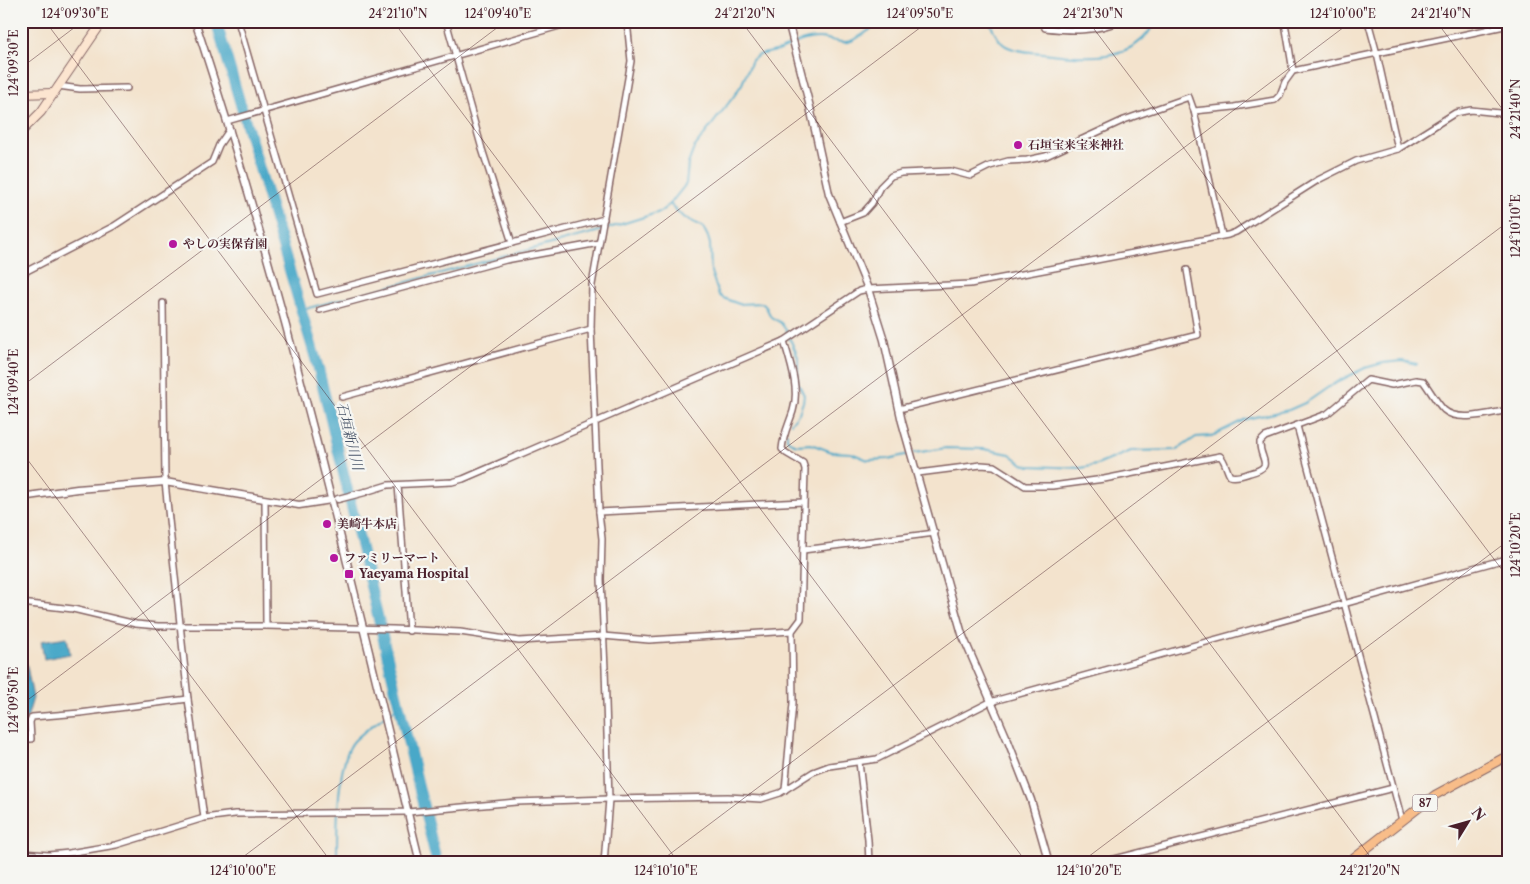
<svg xmlns="http://www.w3.org/2000/svg" width="1530" height="884" font-family="'Libre Caslon Text','Noto Serif JP',serif">
<style>
.water{fill:#4aa8c8;stroke:#4a647a}
.lines{fill:none;stroke-linecap:round;stroke-linejoin:round}
.stream{stroke:#4aa8c8;stroke-width:2}
.river{stroke:#4aa8c8;stroke-width:11}
.minor-casing{stroke:#856464;stroke-width:8}
.tertiary-casing{stroke:#856464;stroke-width:9}
.secondary-casing{stroke:#856464;stroke-width:10}
.primary-casing{stroke:#856464;stroke-width:10}
.minor{stroke:#fff;stroke-width:5}
.tertiary{stroke:#fff;stroke-width:6}
.secondary{stroke:#fce5d0;stroke-width:8}
.primary{stroke:#f8bd89;stroke-width:8}
.ticks{fill:none;stroke:#4a1f2b;stroke-width:1;stroke-opacity:0.45}
.poi-dot{fill:#b5179e;stroke:#f6f6f2;stroke-width:2}
.labels{text-anchor:middle;stroke-width:4.5;stroke-linejoin:round;paint-order:stroke}
.shield{fill:#f6f6f2;stroke:#7e6067;stroke-width:1}
.shield-label{font-size:11px;font-weight:bold;fill:#4a1f2b}
.poi-label{font-size:12px;font-weight:bold;fill:#4a1f2b;stroke:#f6f6f2;text-anchor:start}
.water-label{font-size:14px;font-style:italic;fill:#4a566a;stroke:#f6f6f2}
.neatline{fill:none;stroke:#4a1f2b;stroke-width:2}
.ticks-label{font-size:12px;text-anchor:middle;fill:#4a1f2b}
</style>
<rect width="100%" height="100%" fill="#f6f6f2"/>
<filter id="ink" filterUnits="userSpaceOnUse"><feTurbulence type="fractalNoise" baseFrequency=".02" numOctaves="2"/><feDisplacementMap in="SourceGraphic" scale="10" xChannelSelector="R" yChannelSelector="G"/><feConvolveMatrix kernelMatrix="1 2 1 2 8 2 1 2 1" color-interpolation-filters="sRGB"/></filter>
<filter id="wash" filterUnits="userSpaceOnUse"><feTurbulence type="fractalNoise" baseFrequency=".0096" numOctaves="4" result="noise"/><feDisplacementMap in="SourceGraphic" scale="20" xChannelSelector="R" yChannelSelector="G"/><feGaussianBlur stdDeviation="1.12" result="paint"/><feColorMatrix in="noise" values="0 0 0 0 0 0 0 0 0 0 0 0 0 0 0 0 0 1.4 0 .05"/><feComposite in="paint" operator="in"/></filter>
<g filter="url(#wash)">
<rect width="100%" height="100%" fill="#f3e3cd"/>
<g class="water">
<path d="M21 612H24L25 656 33 698 26 722 27 735 21 736Z"/>
<path d="M67 637 70 654 44 659 41 641Z"/>
</g>
<g class="lines">
<g class="stream">
<path d="M989 21C993 29 998 42 1006 46 1017 52 1032 52 1043 53 1081 58 1137 64 1155 21"/>
<path d="M796 43C803 40 811 38 819 38 830 38 840 45 851 41 862 37 872 28 881 21"/>
<path d="M670 204 683 217 703 227 708 237 710 244 711 272 719 295 723 298 739 304 762 303 766 307 771 317 781 323 786 330 798 357V383L804 395 803 402 799 413 791 423"/>
<path d="M301 310 596 232 660 212 670 204 686 184 688 164 694 148 734 96 742 84 752 60 759 55 780 50 792 45"/>
<path d="M787 433V438L790 442 797 445 811 444 832 452 851 453 868 460 888 459 909 454"/>
<path d="M914 453 946 448 984 449 1010 454 1023 464 1030 466 1081 468 1097 465 1131 451 1177 450 1196 437 1212 436 1246 419 1289 410 1307 402 1333 384 1365 368 1383 363 1402 361 1417 364"/>
<path d="M337 863C337 835 336 761 354 741 366 729 386 715 400 705"/>
</g>
<path class="river" d="M216 21 318 367 437 863"/>
</g>
</g>
<g filter="url(#ink)">
<g class="lines">
<defs>
<g id="minor">
<path d="M238 21 317 294 604 219"/>
<path d="M446 21 482 149 512 243"/>
<path d="M1042 21 1045 28C1071 31 1095 32 1119 21"/>
<path d="M1293 21 1285 23 1293 71"/>
<path d="M1368 21 1377 54 1398 149"/>
<path d="M58 86 80 89 127 88"/>
<path d="M1194 111 1234 107 1275 100 1280 95 1285 82 1293 71 1509 25"/>
<path d="M227 121 577 21"/>
<path d="M840 222 863 213 872 203 880 187 891 176 901 173 951 171 970 176 990 166 1008 161 1027 160 1046 156 1124 120 1189 97 1194 111 1222 235"/>
<path d="M21 274 114 226 212 162 219 145 230 129"/>
<path d="M163 303 165 482 188 699 204 818"/>
<path d="M320 310 506 260 599 243"/>
<path d="M784 341C790 362 800 389 793 411 789 424 783 435 782 449L786 453 803 463 805 469 801 619 792 631 793 703 785 790"/>
<path d="M342 397 591 329"/>
<path d="M899 409 1198 335 1187 270"/>
<path d="M1297 426 1402 820"/>
<path d="M918 473 981 465 994 466 1025 486H1052L1104 479 1220 456C1225 460 1226 469 1230 476 1237 478 1244 475 1250 473 1276 466 1259 460 1260 442L1265 437 1327 414 1368 380 1392 385 1416 380 1423 381C1430 390 1436 402 1444 410 1458 423 1491 413 1509 410"/>
<path d="M398 485 409 631"/>
<path d="M365 492 388 485 452 482 463 479 784 341 859 291 868 289 970 284 1228 235 1236 232 1318 180 1356 161 1398 149 1455 113 1471 110 1509 114"/>
<path d="M265 500 266 626"/>
<path d="M599 512 803 502"/>
<path d="M803 550 935 533"/>
<path d="M21 603 73 609 136 624 158 626H266L393 629 460 632 519 641 603 636 649 640 792 631"/>
<path d="M21 739H31L30 722 32 717 80 713 188 699"/>
<path d="M859 762 868 840 869 863"/>
<path d="M21 853 49 855 69 853 116 845 204 818 235 814 408 812 516 802 609 799 728 797 761 799 780 793 813 772 829 766 877 759 990 702 1509 558"/>
<path d="M604 863 609 799 605 669 601 579 602 539 599 512 591 329 592 285 631 61 627 21"/>
<path d="M1099 863 1393 788"/>
</g>
<g id="tertiary">
<path d="M195 21C286 297 352 581 420 863"/>
<path d="M788 21 810 107 829 194 868 289 884 340 902 422 962 634 1008 741 1031 800 1049 863"/>
<path d="M21 497 77 489 165 482 299 505 331 500"/>
<path d="M338 499 365 492"/>
</g>
<g id="secondary">
<path d="M21 94 53 93"/>
<path d="M21 132 41 112 103 21"/>
</g>
<path id="primary" d="M1348 863 1435 795 1509 755"/>
</defs>
<use href="#minor" class="minor-casing"/>
<use href="#tertiary" class="tertiary-casing"/>
<use href="#secondary" class="secondary-casing"/>
<use href="#primary" class="primary-casing"/>
<use href="#minor" class="minor"/>
<use href="#tertiary" class="tertiary"/>
<use href="#secondary" class="secondary"/>
<use href="#primary" class="primary"/>
</g>
</g>
<path class="ticks" d="M45 21 679 863M393 21 1027 863M741 21 1375 863M1088 21 1509 579M1436 21 1509 118M21 68 83 21M21 387 506 21M21 451 332 863M21 705 929 21M235 863 1352 21M658 863 1509 221M1080 863 1509 540M1503 863 1509 858"/>
<g class="poi-dot">
<circle cx="1018" cy="145" r="5"/>
<circle cx="173" cy="244" r="5"/>
<circle cx="327" cy="524" r="5"/>
<circle cx="334" cy="558" r="5"/>
<rect x="344" y="569" width="10" height="10" rx="2.5"/>
</g>
<g class="labels">
<rect class="shield" x="1412.5" y="794.5" width="25" height="17" rx="4"/>
<g class="shield-label">
<text x="1425" y="807">87</text>
</g>
<g class="poi-label">
<text x="1028" y="149">石垣宝来宝来神社</text>
<text x="183" y="248">やしの実保育園</text>
<text x="337" y="528">美崎牛本店</text>
<text x="344" y="562">ファミリーマート</text>
<text x="359" y="578">Yaeyama Hospital</text>
</g>
<g class="water-label">
<text transform="translate(350 436) rotate(76)" y="5">石垣新川川</text>
</g>
</g>
<rect width="1530" height="884" fill="none" stroke="#f6f6f2" stroke-width="55"/>
<g transform="translate(1468 822) rotate(53)" stroke="#f6f6f2" stroke-width="4" paint-order="stroke">
<path d="M0-4L9 19L0 12L-9 19Z" fill="#4a1f2b"/>
<text y="-8" font-size="14" font-weight="bold" text-anchor="middle" fill="#4a1f2b">N</text>
</g>
<rect x="28" y="28" width="1474" height="828" class="neatline"/>
<g class="ticks-label">
<text x="75" y="18">124°09'30"E</text>
<text x="398" y="18">24°21'10"N</text>
<text x="498" y="18">124°09'40"E</text>
<text x="745" y="18">24°21'20"N</text>
<text x="920" y="18">124°09'50"E</text>
<text x="1093" y="18">24°21'30"N</text>
<text x="1343" y="18">124°10'00"E</text>
<text x="1441" y="18">24°21'40"N</text>
<text transform="translate(14 63) rotate(-90)" y="4">124°09'30"E</text>
<text transform="translate(1516 109) rotate(-90)" y="4">24°21'40"N</text>
<text transform="translate(1516 226) rotate(-90)" y="4">124°10'10"E</text>
<text transform="translate(14 382) rotate(-90)" y="4">124°09'40"E</text>
<text transform="translate(1516 545) rotate(-90)" y="4">124°10'20"E</text>
<text transform="translate(14 700) rotate(-90)" y="4">124°09'50"E</text>
<text x="243" y="875">124°10'00"E</text>
<text x="666" y="875">124°10'10"E</text>
<text x="1089" y="875">124°10'20"E</text>
<text x="1370" y="875">24°21'20"N</text>
</g>
</svg>
